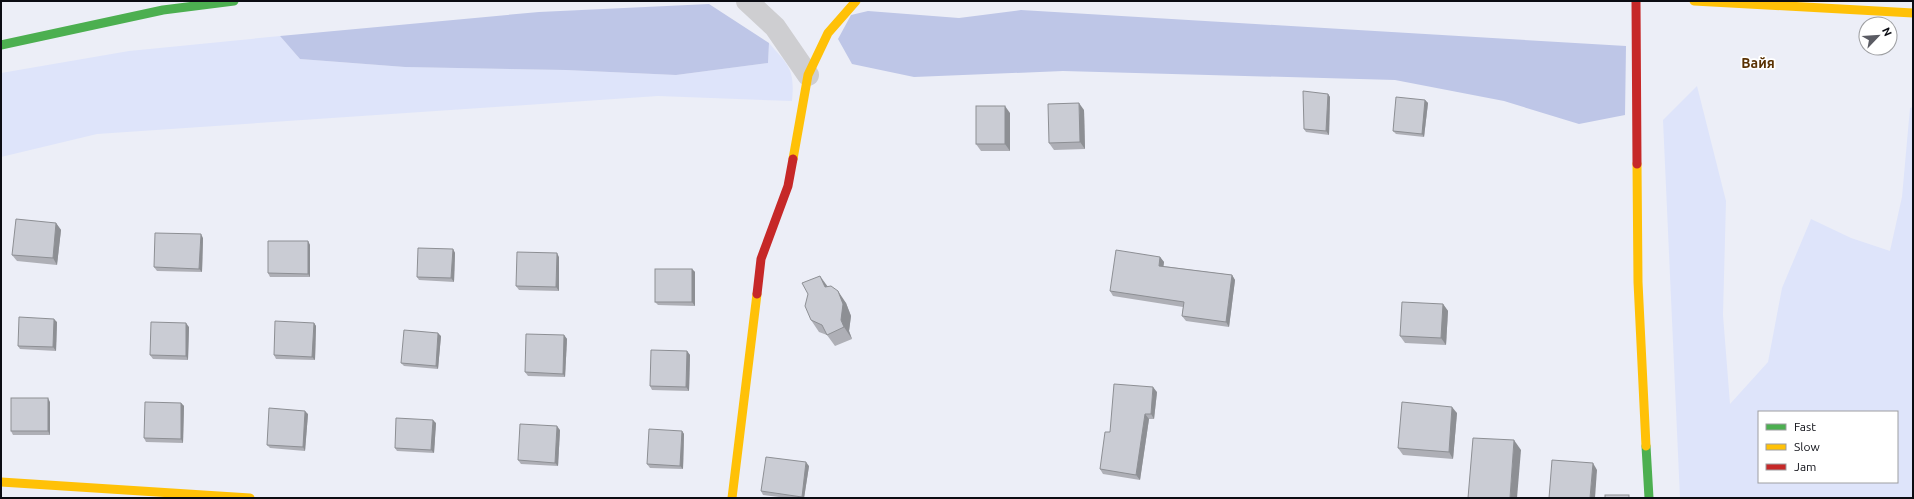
<svg xmlns="http://www.w3.org/2000/svg" width="1914" height="499" font-family="Ubuntu,sans-serif">
<style>
.green{fill:#dee4fa;fill-rule:evenodd}
.forest{fill:#bec6e7}
.lines{fill:none;stroke-linecap:round;stroke-linejoin:round}
.street{stroke:#ceced1;stroke-width:22}
.fast{stroke:#4caf50;stroke-width:9}
.slow{stroke:#ffc107;stroke-width:9}
.jam{stroke:#c62828;stroke-width:9}
.wall{fill:#aeafb6}
.shaded-wall{fill:#8d8f94}
.building{fill:#caccd4;stroke:#8d8f94}
.labels{text-anchor:middle;stroke-width:3.5;stroke-linejoin:round;paint-order:stroke}
.quarter-label{font-size:14px;font-weight:bold;fill:#5a3203;stroke:#fff}
</style>
<rect width="100%" height="100%" fill="#eceef7"/>
<g class="green">
<path d="M280 36 300 59 405 67 566 70 676 75 768 63 769 43C789 66 795 69 792 101L658 96 97 134 1 157V73L129 51Z"/>
<path d="M1697 86 1726 201 1723 315 1730 404 1768 362 1782 288 1811 219 1851 238 1890 251 1902 197 1910 108 1913 107V498H1680L1663 120ZM1759 412H1897V482H1759Z"/>
</g>
<g class="forest">
<path d="M709 4 769 43 768 63 676 75 566 70 405 67 300 59 280 36 539 12Z"/>
<path d="M1021 10 1626 46 1625 115 1579 124 1504 101 1395 80 1063 71 914 77 852 64 838 39 851 15 868 11 959 18Z"/>
</g>
<g class="lines">
<path class="street" d="M747 1 775 27 808 75"/>
<g class="fast">
<path d="M1 45 163 10 234 1"/>
<path d="M1646 446 1649 498"/>
</g>
<g class="slow">
<path d="M1694 1 1913 13"/>
<path d="M793 159 808 75 828 33 856 1"/>
<path d="M1637 164 1638 282 1646 446"/>
<path d="M1 482 250 498"/>
<path d="M732 498 757 294"/>
</g>
<g class="jam">
<path d="M1636 1 1637 164"/>
<path d="M757 294 761 259 788 186 793 159"/>
</g>
</g>
<g class="wall">
<path d="M1328 94 1330 97 1329 135 1306 132 1304 129Z"/>
<path d="M1425 100 1428 103 1424 137 1396 134 1393 131Z"/>
<path d="M1084 110 1085 149 1054 150 1049 143Z"/>
<path d="M1010 113V151H981L976 144Z"/>
<path d="M56 223 61 230 57 265 17 261 12 255Z"/>
<path d="M203 238 202 272 157 271 154 267Z"/>
<path d="M308 241 310 245V277H270L268 273Z"/>
<path d="M453 249 455 253 454 282 419 280 417 277Z"/>
<path d="M559 257V291L519 290 516 286Z"/>
<path d="M1160 257 1164 262 1163 266 1232 275 1235 280 1229 327 1186 321 1182 316 1183 307 1113 296 1110 291Z"/>
<path d="M692 269 695 272V306L658 305 655 302Z"/>
<path d="M827 286 846 303 851 316 849 331 852 339 835 346 827 335 819 332 811 320Z"/>
<path d="M1443 304 1448 311 1446 345 1405 343 1400 336Z"/>
<path d="M57 322 56 351 20 349 18 346Z"/>
<path d="M314 323 316 326 315 360 276 359 274 355Z"/>
<path d="M189 327 188 360 153 359 150 355Z"/>
<path d="M564 335 567 339 565 377 528 376 525 372Z"/>
<path d="M441 336 438 369 404 366 401 363Z"/>
<path d="M687 351 690 355 689 391 652 390 650 386Z"/>
<path d="M1157 392 1154 419H1149L1140 480 1103 474 1100 469Z"/>
<path d="M50 402V435H13L11 431Z"/>
<path d="M181 403 184 406 183 443 146 442 144 438Z"/>
<path d="M1457 413 1453 459 1403 455 1398 448Z"/>
<path d="M308 414 305 451 270 448 267 445Z"/>
<path d="M436 423 434 453 397 451 395 448Z"/>
<path d="M560 430 558 466 521 464 518 460Z"/>
<path d="M682 431 684 434 683 469 650 468 647 464Z"/>
<path d="M809 466 804 498H787L763 495 761 491Z"/>
</g>
<g class="shaded-wall">
<path d="M1328 94 1330 97 1329 135 1326 131Z"/>
<path d="M1425 100 1428 103 1424 137 1422 134Z"/>
<path d="M1079 103 1084 110 1085 149 1080 142Z"/>
<path d="M1005 106 1010 113V151L1005 144Z"/>
<path d="M56 223 61 230 57 265 53 258Z"/>
<path d="M201 234 203 238 202 272 199 269Z"/>
<path d="M308 241 310 245V277L308 274Z"/>
<path d="M453 249 455 253 454 282 451 278Z"/>
<path d="M557 253 559 257V291L556 287Z"/>
<path d="M1160 257 1164 262 1163 271 1159 266Z"/>
<path d="M692 269 695 272V306L692 302Z"/>
<path d="M1232 275 1235 280 1229 327 1226 322Z"/>
<path d="M820 276 828 287H825Z"/>
<path d="M838 291 846 303 851 316 849 331 852 339 844 327 841 320Z"/>
<path d="M1443 304 1448 311 1446 345 1441 338Z"/>
<path d="M54 319 57 322 56 351 53 347Z"/>
<path d="M186 323 189 327 188 360 186 356Z"/>
<path d="M314 323 316 326 315 360 312 357Z"/>
<path d="M438 333 441 336 438 369 436 366Z"/>
<path d="M564 335 567 339 565 377 563 374Z"/>
<path d="M687 351 690 355 689 391 686 387Z"/>
<path d="M1153 387 1157 392 1154 419 1151 414Z"/>
<path d="M48 398 50 402V435L48 431Z"/>
<path d="M181 403 184 406 183 443 181 439Z"/>
<path d="M1452 407 1457 413 1453 459 1449 452Z"/>
<path d="M305 411 308 414 305 451 303 447Z"/>
<path d="M1145 414 1149 419 1140 480 1136 475Z"/>
<path d="M433 420 436 423 434 453 431 450Z"/>
<path d="M557 426 560 430 558 466 555 463Z"/>
<path d="M682 431 684 434 683 469 680 466Z"/>
<path d="M1514 440 1521 450 1517 498H1510Z"/>
<path d="M806 462 809 466 804 498H802V497Z"/>
<path d="M1593 463 1597 470 1595 498H1590Z"/>
</g>
<g class="building">
<path d="M1303 91 1328 94 1326 131 1304 129Z"/>
<path d="M1396 97 1425 100 1422 134 1393 131Z"/>
<path d="M1079 103 1080 142 1049 143 1048 104Z"/>
<rect x="976" y="106" width="29" height="38"/>
<path d="M16 219 56 223 53 258 12 255Z"/>
<path d="M155 233 201 234 199 269 154 267Z"/>
<path d="M268 241H308V274L268 273Z"/>
<path d="M418 248 453 249 451 278 417 277Z"/>
<path d="M1116 250 1160 257 1159 266 1232 275 1226 322 1182 316 1184 302 1110 291Z"/>
<path d="M517 252 557 253 556 287 516 286Z"/>
<rect x="655" y="269" width="37" height="33"/>
<path d="M820 276 825 287 831 286 838 291 843 304 841 320 844 327 827 335 822 325 811 320 805 306 808 294 802 283Z"/>
<path d="M1402 302 1443 304 1441 338 1400 336Z"/>
<path d="M19 317 54 319 53 347 18 346Z"/>
<path d="M275 321 314 323 312 357 274 355Z"/>
<path d="M151 322 186 323V356L150 355Z"/>
<path d="M404 330 438 333 436 366 401 363Z"/>
<path d="M526 334 564 335 563 374 525 372Z"/>
<path d="M651 350 687 351 686 387 650 386Z"/>
<path d="M1114 384 1153 387 1151 414H1145L1136 475 1100 469 1105 432H1110Z"/>
<rect x="11" y="398" width="37" height="33"/>
<path d="M145 402 181 403V439L144 438Z"/>
<path d="M1402 402 1452 407 1449 452 1398 448Z"/>
<path d="M269 408 305 411 303 447 267 445Z"/>
<path d="M396 418 433 420 431 450 395 448Z"/>
<path d="M520 424 557 426 555 463 518 460Z"/>
<path d="M649 429 682 431 680 466 647 464Z"/>
<path d="M1473 438 1514 440 1510 498H1468Z"/>
<path d="M766 457 806 462 802 497 761 491Z"/>
<path d="M1552 460 1593 463 1590 498H1549Z"/>
<rect x="1605" y="495" width="24" height="3"/>
</g>
<g class="labels">
<g class="quarter-label">
<text x="1758" y="68">Вайя</text>
</g>
</g>
<rect width="1914" height="499" fill="none" stroke="#0b0c13" stroke-width="4"/>
<rect x="1758" y="411" width="140" height="72" fill="#ffffff" stroke="#9d9ea1"/>
<rect x="1766" y="424" width="20" height="6" fill="#4caf50" stroke="#9d9ea1"/>
<text x="1794" y="431" font-size="12" fill="#0b0c13">Fast</text>
<rect x="1766" y="444" width="20" height="6" fill="#ffc107" stroke="#9d9ea1"/>
<text x="1794" y="451" font-size="12" fill="#0b0c13">Slow</text>
<rect x="1766" y="464" width="20" height="6" fill="#c62828" stroke="#9d9ea1"/>
<text x="1794" y="471" font-size="12" fill="#0b0c13">Jam</text>
<g transform="translate(1878 36) rotate(65)"><circle r="19" fill="#ffffff" stroke="#9d9ea1"/>
<path d="M0-3L7 15L0 10L-7 15Z" fill="#5a5b63"/>
<text y="-6" font-size="11" font-weight="bold" text-anchor="middle" fill="#0b0c13">N</text>
</g>
</svg>
